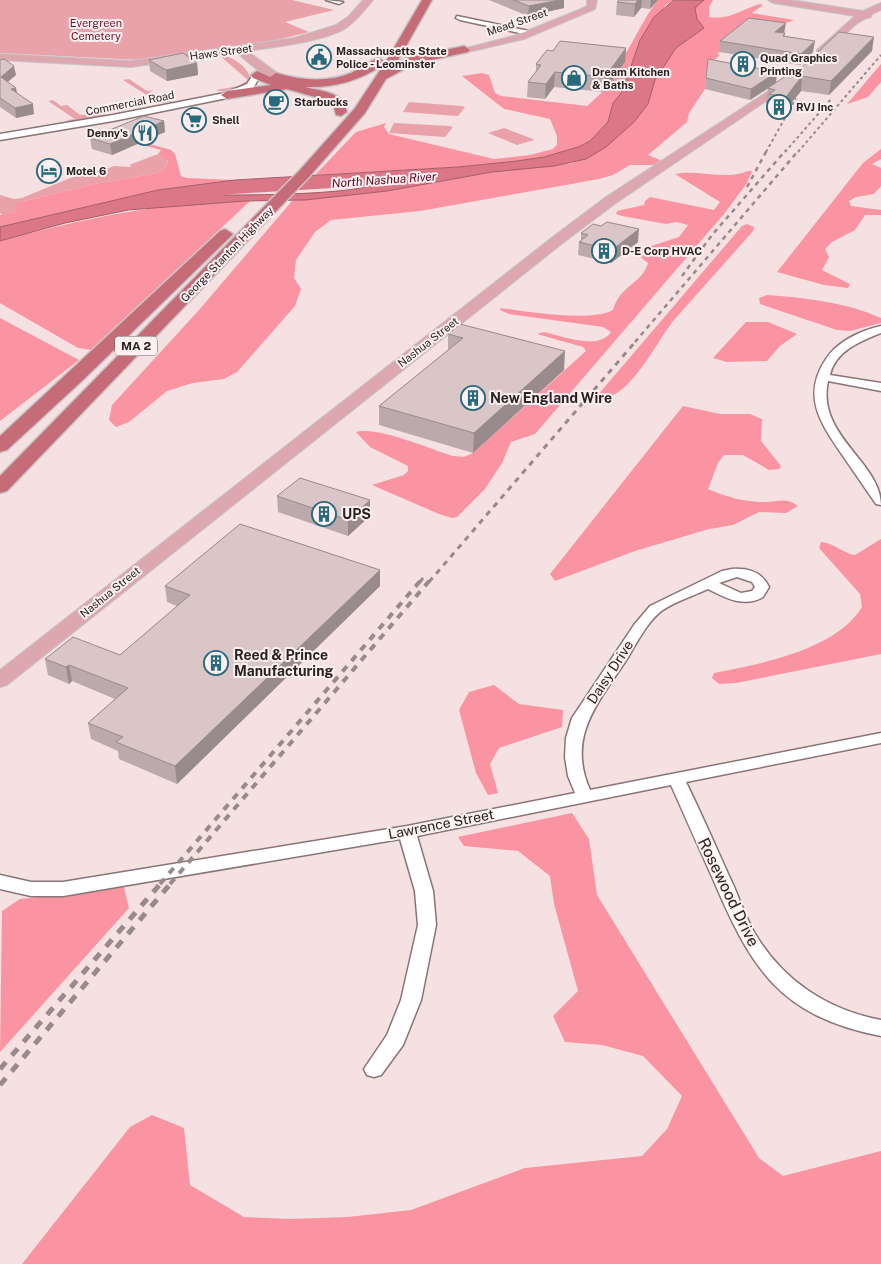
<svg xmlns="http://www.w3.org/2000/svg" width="881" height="1264" font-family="'Public Sans',sans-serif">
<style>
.green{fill:#e9a1aa}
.forest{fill:#fb94a2}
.water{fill:#db7786;stroke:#a65d68;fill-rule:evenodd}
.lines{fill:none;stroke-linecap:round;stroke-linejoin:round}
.river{fill:#db7786;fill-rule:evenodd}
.minor-casing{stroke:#887577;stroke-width:3}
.major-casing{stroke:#c7c5c6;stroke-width:2}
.highway-casing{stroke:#c7c5c6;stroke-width:3}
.minor{fill:#fff;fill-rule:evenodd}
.major{fill:#dda7af;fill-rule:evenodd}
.highway{fill:#c66c79;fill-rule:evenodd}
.rail-far4{stroke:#98898b;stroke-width:2;stroke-dasharray:3 3;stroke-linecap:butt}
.rail-far3{stroke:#98898b;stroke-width:2.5;stroke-dasharray:4.5 4.5;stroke-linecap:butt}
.rail-far2{stroke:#98898b;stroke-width:3;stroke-dasharray:5.5 5.5;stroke-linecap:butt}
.rail-far1{stroke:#98898b;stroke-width:4;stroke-dasharray:7 7;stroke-linecap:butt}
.rail{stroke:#98898b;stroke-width:5;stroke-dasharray:9 9;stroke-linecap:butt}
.wall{fill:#bba9ab}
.shaded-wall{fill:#998a8b}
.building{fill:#dac5c7;stroke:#998a8b}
.labels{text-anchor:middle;stroke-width:4;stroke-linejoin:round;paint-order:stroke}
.far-street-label{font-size:11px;fill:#292122;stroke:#fdf0f1}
.far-park-label{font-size:11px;fill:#6c112a;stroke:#fdf0f1}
.far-poi-label{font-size:11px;font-weight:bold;fill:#292122;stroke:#fdf0f1;text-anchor:start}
.far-water-label{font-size:12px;font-style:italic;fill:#5f0020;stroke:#fdf0f1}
.shield{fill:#fdf0f1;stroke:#695f60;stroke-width:1}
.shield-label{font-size:12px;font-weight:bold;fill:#292122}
.poi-label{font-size:14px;font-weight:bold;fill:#292122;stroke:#fdf0f1;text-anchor:start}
.street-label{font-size:14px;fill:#292122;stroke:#fdf0f1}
.near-street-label{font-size:16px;fill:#292122;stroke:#fdf0f1}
</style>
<rect width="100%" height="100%" fill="#f5e0e2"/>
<g class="green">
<path d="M0 0H292L334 10 285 22 309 32 277 40 140 60 0 53Z"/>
<path d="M219 55C231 55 251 68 250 81 242 89 226 94 216 90L239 86 248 80Z"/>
<path d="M129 79 147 91 154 90 149 92 164 100 173 102 151 104 148 102 153 99 123 80Z"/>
<path d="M53 100 61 106 67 105 80 115 98 113 94 108 96 107 106 115 69 122 67 120 75 119 48 101Z"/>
<path d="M409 102 461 106 465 107 458 116 403 112Z"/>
<path d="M394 123 449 126 453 127 445 137 389 133Z"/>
<path d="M504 128 533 139 534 140 517 145 488 133Z"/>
<path d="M158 154 168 160 165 167 157 173 94 184 20 202 17 211 3 215 0 213V195L14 199 22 198 92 169 101 171 114 166 130 167 132 166 129 165Z"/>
</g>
<g class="forest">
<path d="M658 0H674L666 5 640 40 622 92 613 103 608 122 590 141 578 147 544 157 517 161 458 167 315 175 356 132 386 123 384 127 389 134 494 159 530 155 553 149 557 145V136L550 119 504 109 462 76 482 73 489 75 495 93 501 96 587 106C603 93 614 79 625 62L621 61C634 41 643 19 658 0Z"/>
<path d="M704 0H713L709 7V17C729 20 741 10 760 4L763 5 752 13 794 20C781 27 762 21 748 29 737 34 727 46 717 54L720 55 708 65 705 89 689 113 687 122 648 155 660 160 657 165H630L613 175 599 179 420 211 331 220 315 232 296 260 294 278 301 289 295 306 237 372 224 379 193 383 167 391 129 422 116 427 109 420 112 405 199 310 292 201 387 191 492 172 573 163 648 104 655 80 676 48 684 40 698 32 695 8Z"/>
<path d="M881 64V82L868 97 847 104Z"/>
<path d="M107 132 171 150 175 154 181 176 187 178 235 180 158 190 0 227V215L17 211 16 205 20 202 94 184 157 173 165 167 168 161 158 154 161 150 103 134 93 133Z"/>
<path d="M881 149V159L872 164 881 168V186L874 194 856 197 849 201 851 206 881 210V215H865L855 230 832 242 825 249 829 257 822 270 850 284 848 288 824 285 777 272 863 163Z"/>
<path d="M748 171H752L747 183 724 214 535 434 511 442 502 463 485 489 457 517 452 518 439 514 372 485 404 475 408 471V466L370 447 356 432C377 426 430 449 453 456L464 457 473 453 586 351 583 347 537 334 544 332C562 336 599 351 611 332L603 327 509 314 500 310 501 308C527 312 591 322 613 310 620 285 642 284 648 263L639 256 642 249 679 237 688 225 676 222 666 224 622 216 616 214 617 211 644 205 645 201 650 197 714 210 720 202 675 174C700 169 724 181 748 171Z"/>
<path d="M250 201 91 350 78 348 0 303V241C82 219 164 201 250 201Z"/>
<path d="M747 224 754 227 753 231C727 261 700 290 674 320 658 339 629 401 600 398L597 396 742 226Z"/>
<path d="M767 295C806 298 845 302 881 318V323L850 331 837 330 760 304 759 298Z"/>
<path d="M0 318 79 360 0 421Z"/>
<path d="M746 322H768L797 334 780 346 767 361 727 362 713 358Z"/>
<path d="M683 406 720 414H750L762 419 761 441 781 466 779 469 769 470 743 455H724L718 463 708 489C725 497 746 502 765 502 779 502 785 497 798 506L786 513 759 512 733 525 709 529 635 551 555 581 550 574Z"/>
<path d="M881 539V654L736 683 719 684 712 678 714 673C760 664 836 650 862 607L860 594 819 548 821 542C835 543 842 553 855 555Z"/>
<path d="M494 685 519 704 563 710 562 727 499 748 490 764 498 793 488 795 476 773 459 710 469 692Z"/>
<path d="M572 813 589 839 597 895 759 1158 783 1176 881 1151V1264H22L130 1127 152 1115 184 1128 190 1185 244 1217 291 1219 348 1217 411 1210 525 1168 642 1156 667 1129 682 1096 643 1056 602 1045 565 1042 553 1016 578 991 554 904 550 876 518 851 464 846 458 837Z"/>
<path d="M124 887 129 908 0 1052 2 911 20 899Z"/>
</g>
<path class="water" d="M674 0H704L695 8 697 19 704 28 676 48 655 80 648 104 634 122 606 147 586 159 554 166 492 172 387 191 305 200 245 201 128 210 65 223 0 241V227L158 190 235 180 458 167 517 161 544 157 578 147 590 141 608 122 613 103 622 92 640 40 654 17ZM363 179 379 182C362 195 247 195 221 195L215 191 288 183Z"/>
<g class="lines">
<path class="river" d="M410 175 416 177 418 180 416 183 233 194 180 202 174 201 172 197 174 193 180 192 233 184Z"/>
<defs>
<g id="minor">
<path d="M326 0 343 2 339 4Z"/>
<path d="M457 16 529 31 533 33 529 35 460 20 456 18Z"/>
<path d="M254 73 261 75 253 88 227 98 113 121 0 140V134L113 115 225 93 247 84Z"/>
<path d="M881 326V333C861 341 835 351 830 375L881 383V391L828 381C816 436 881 462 881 505L876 504C865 488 854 472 843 456 821 424 801 396 826 359 838 341 860 331 881 326Z"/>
<path d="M732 569C748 568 762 572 769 587L763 597C745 608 725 598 708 589 693 596 673 602 660 612 646 624 636 644 627 659 599 702 566 736 590 790L881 733V743L686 782C701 813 715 845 729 876 738 894 744 914 754 932 782 980 827 1010 881 1020V1036C779 1016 751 968 713 879 699 848 685 817 671 785L417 836 433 891 436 925 421 1000 403 1045 381 1075 374 1077 367 1075 364 1069 387 1035 401 1000 418 925 415 891 400 839 63 896H31L0 889V875L31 882H63L407 826 575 793 568 776 565 757 566 738 572 718 634 625 650 606 722 571ZM737 577 752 582 755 587 752 591 741 593 719 583Z"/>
</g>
<g id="major">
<path d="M363 0H373C365 10 356 21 346 28 324 42 273 47 247 51L280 75 281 77 276 80 260 72 236 52 131 67 0 60V54L131 61 294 38 336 25 349 16Z"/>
<path d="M587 0H597L595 9 524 39 464 53 459 50 517 35 581 9 587 6Z"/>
<path d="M768 0H791L863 11 881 3V10L872 14 871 17C848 22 838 50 821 55L817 54V50L855 16 773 3Z"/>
<path d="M790 77 795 80 794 82 616 203 564 242 7 685 0 687V670L554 236 606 197Z"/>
</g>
<g id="highway">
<path d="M422 0H432L396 64 406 58 464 46 470 50 468 52 414 64 386 79 365 113 309 177 7 491 0 493V476L299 171 355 108 388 58Z"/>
<path d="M379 58 385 62 383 65C359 81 334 88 305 87 323 92 343 91 347 112L341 116 336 115 333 104 329 101 287 89 227 99 221 95 227 91 271 85 253 78 251 75 257 71 270 77 276 73C301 80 326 83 351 73 360 69 369 61 379 58Z"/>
<path d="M225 229 233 234 230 237 83 380 7 450 0 452V436L220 231Z"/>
</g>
</defs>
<use href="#minor" class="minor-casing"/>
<use href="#major" class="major-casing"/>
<use href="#highway" class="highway-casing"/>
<use href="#minor" class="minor"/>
<use href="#major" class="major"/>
<use href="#highway" class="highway"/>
<g class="rail-far4">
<path d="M766 152 796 98"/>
<path d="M785 152 832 98"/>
<path d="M798 152 881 55"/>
</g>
<g class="rail-far3">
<path d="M747 187 767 150"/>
<path d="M682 276 712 235 786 150"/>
<path d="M635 342 799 150"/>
</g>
<g class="rail-far2">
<path d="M420 582 423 578"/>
<path d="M429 582 636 341"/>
</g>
<g class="rail-far1">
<path d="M160 884 421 580"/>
<path d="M170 884 430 580"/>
</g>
<g class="rail">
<path d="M0 1069 161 883"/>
<path d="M0 1085 171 883"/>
</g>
</g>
<g class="wall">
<path d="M489 0H564V8L528 16Z"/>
<path d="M619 0H658L650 9 641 8 634 17 616 15 617 2Z"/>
<path d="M784 33H785V36L813 52 800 65 719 52 720 41Z"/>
<path d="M626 48 625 62 604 92 554 87 545 99 527 97 528 82 536 72V64L553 51Z"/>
<path d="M872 51 829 95 801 91 784 112 767 109 768 104 766 103 768 88 797 72Z"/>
<path d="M0 60 16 75 8 82 34 114 16 118 0 107Z"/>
<path d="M149 60 197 63 198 75 167 81 150 71Z"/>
<path d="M777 72 776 83 750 100 705 89 706 78Z"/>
<path d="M164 121 165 132 112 155 92 149 90 138Z"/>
<path d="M601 226 638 242 611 263 578 255 579 242 581 240V233Z"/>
<path d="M460 324 564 370 473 453 379 425V406L448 350V334Z"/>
<path d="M277 496 370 516 348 536 278 512Z"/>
<path d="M380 570V586L177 784 119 759 118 751 91 739 88 723 115 699 72 681 69 684 48 675 45 659 120 655 177 606 167 602 165 586Z"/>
</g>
<g class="shaded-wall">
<path d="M560 0H564V8L528 16 529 6Z"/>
<path d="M638 0H642L641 8 634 17 635 4Z"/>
<path d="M651 0H658L650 9Z"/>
<path d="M786 23 784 34 775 32Z"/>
<path d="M874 37 872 51 829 95 831 81Z"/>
<path d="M815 41 813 52 800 65 801 54Z"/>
<path d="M626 48 625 62 604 92 605 77Z"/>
<path d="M197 63 198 75 167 81 166 70Z"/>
<path d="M14 66 16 75 2 86 1 77Z"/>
<path d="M555 72 554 87 545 99 546 84Z"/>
<path d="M777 72 776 83 750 100 751 89Z"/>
<path d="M802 76 801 91 784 112 786 97Z"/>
<path d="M16 88 18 97 11 89Z"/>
<path d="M33 104 34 114 16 118 15 108Z"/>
<path d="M164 121 165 132 112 155 110 144Z"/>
<path d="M639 229 638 242 611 263 612 250Z"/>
<path d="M565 351 564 370 473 453 474 433Z"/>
<path d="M370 500V516L348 536V520Z"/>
<path d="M380 570V586L177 784 175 766Z"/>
<path d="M69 665 72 681 69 684 66 667Z"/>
</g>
<g class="building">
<path d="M513 0H560L529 6Z"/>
<path d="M619 0H638L635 4 617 2Z"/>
<path d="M749 18 786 23 775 32 785 33 783 36 815 41 801 54 720 41Z"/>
<path d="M839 32 874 37 831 81 802 76 786 97 769 94 775 90 768 88 793 71 797 72Z"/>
<path d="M560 41 626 48 605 77 555 72 546 84 528 82 541 65 536 64 547 50 553 51Z"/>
<path d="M183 53 197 63 166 70 149 60Z"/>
<path d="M4 59 14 66 1 77 16 88 11 89 33 104 15 108 0 98V60Z"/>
<path d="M708 59 777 72 751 89 706 78Z"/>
<path d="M144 116 164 121 110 144 90 138Z"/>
<path d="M607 222 639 229 612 250 579 242 588 235 581 233 593 224 601 226Z"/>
<path d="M460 324 565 351 474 433 379 406 463 338 448 334Z"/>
<path d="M300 478 370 500 348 520 277 496Z"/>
<path d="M240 524 380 570 175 766 116 742 123 737 88 723 128 688 69 665 66 667 45 659 73 637 120 655 190 595 165 586Z"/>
</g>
<defs>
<symbol id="civic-ring" viewBox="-11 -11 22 22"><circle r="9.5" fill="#fdf0f1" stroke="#28697d" stroke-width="1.5"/><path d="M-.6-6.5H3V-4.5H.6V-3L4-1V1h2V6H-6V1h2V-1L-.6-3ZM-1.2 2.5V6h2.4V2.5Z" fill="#28697d"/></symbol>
<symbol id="building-ring" viewBox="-11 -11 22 22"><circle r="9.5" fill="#fdf0f1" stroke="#28697d" stroke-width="1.5"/><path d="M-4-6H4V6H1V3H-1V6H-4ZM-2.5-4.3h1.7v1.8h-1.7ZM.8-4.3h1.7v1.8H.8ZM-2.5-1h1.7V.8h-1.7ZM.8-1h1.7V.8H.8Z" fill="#28697d"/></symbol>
<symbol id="shop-ring" viewBox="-11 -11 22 22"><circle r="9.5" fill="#fdf0f1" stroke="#28697d" stroke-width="1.5"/><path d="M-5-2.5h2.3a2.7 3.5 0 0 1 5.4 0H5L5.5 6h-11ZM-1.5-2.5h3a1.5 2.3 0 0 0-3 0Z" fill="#28697d"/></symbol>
<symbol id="cafe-ring" viewBox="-11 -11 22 22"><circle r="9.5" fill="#fdf0f1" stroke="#28697d" stroke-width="1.5"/><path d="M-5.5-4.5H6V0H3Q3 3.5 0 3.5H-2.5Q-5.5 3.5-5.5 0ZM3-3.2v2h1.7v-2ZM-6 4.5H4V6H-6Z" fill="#28697d"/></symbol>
<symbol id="supermarket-ring" viewBox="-11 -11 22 22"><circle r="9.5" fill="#fdf0f1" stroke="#28697d" stroke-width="1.5"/><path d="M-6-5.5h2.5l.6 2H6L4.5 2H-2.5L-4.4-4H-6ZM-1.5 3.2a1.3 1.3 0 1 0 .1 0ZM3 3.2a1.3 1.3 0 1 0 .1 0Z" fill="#28697d"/></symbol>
<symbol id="restaurant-ring" viewBox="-11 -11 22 22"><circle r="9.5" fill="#fdf0f1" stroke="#28697d" stroke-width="1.5"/><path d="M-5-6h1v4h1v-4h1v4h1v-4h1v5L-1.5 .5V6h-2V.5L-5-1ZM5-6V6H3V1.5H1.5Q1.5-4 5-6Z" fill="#28697d"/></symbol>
<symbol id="hotel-ring" viewBox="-11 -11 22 22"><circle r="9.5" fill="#fdf0f1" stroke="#28697d" stroke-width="1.5"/><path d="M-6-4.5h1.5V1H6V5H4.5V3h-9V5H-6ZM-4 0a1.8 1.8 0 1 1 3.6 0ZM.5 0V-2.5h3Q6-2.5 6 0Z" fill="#28697d"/></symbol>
</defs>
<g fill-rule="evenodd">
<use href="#civic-ring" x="305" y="43" width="28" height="28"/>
<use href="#building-ring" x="729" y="50" width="28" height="28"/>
<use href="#shop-ring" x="560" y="64" width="28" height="28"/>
<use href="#cafe-ring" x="262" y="88" width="28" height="28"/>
<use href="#building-ring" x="765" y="93" width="28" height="28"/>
<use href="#supermarket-ring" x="180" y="106" width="28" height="28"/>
<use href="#restaurant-ring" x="131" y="119" width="28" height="28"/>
<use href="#hotel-ring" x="35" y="157" width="28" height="28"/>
<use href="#building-ring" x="590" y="237" width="28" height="28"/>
<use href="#building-ring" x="459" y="384" width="28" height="28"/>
<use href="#building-ring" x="310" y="500" width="28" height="28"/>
<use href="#building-ring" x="202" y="649" width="28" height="28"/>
</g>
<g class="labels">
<g class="far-street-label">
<text transform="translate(517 22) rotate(-19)" y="4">Mead Street</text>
<text transform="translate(221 52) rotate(-8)" y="4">Haws Street</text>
<text transform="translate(130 103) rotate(-11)" y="4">Commercial Road</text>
<text transform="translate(227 254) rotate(-46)" y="4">George Stanton Highway</text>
<text transform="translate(428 342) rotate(-38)" y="4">Nashua Street</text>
<text transform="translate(110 592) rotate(-39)" y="4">Nashua Street</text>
</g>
<g class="far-park-label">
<text x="96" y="27">Evergreen<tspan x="96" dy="13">Cemetery</tspan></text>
</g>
<g class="far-poi-label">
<text x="336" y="55">Massachusetts State<tspan x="336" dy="13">Police - Leominster</tspan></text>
<text x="760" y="62">Quad Graphics<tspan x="760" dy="13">Printing</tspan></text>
<text x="592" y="76">Dream Kitchen<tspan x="592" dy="13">&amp; Baths</tspan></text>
<text x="294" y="106">Starbucks</text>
<text x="796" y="111">RVJ Inc</text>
<text x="212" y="124">Shell</text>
<text x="128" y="137" text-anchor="end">Denny's</text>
<text x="66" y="175">Motel 6</text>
<text x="622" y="255">D-E Corp HVAC</text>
</g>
<g class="far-water-label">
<text transform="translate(384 180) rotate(-4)" y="4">North Nashua River</text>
</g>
<rect class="shield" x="115" y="336.5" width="42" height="19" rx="4"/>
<g class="shield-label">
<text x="136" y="350">MA 2</text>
</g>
<g class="poi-label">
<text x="490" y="403">New England Wire</text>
<text x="342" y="519">UPS</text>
<text x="234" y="660">Reed &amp; Prince<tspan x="234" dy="16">Manufacturing</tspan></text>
</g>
<g class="street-label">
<text transform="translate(610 672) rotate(-57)" y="5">Daisy Drive</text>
<text transform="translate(441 824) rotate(-11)" y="5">Lawrence Street</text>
</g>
<g class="near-street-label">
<text transform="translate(729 892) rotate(64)" y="6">Rosewood Drive</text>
</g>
</g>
</svg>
